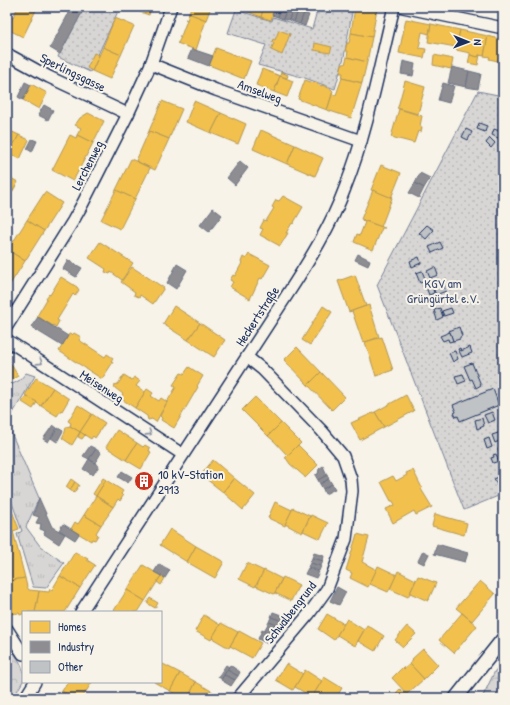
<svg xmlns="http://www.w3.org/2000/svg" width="510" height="705" font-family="'Patrick Hand',sans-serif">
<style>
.grass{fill:url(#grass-tufts);stroke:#798299}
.forest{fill:url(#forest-crowns);stroke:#798299}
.garden{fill:url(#garden-dots);stroke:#798299}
.homes{fill:#f2c14e;stroke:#b29553}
.industry{fill:#8d8d92;stroke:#6b7182}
.building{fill:#c0c3c5;stroke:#1b2f5e}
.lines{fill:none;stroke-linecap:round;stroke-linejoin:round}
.minor-casing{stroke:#1b2f5e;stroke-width:14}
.tertiary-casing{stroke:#1b2f5e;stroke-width:16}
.minor{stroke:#f7f3e8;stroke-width:11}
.tertiary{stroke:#f7f3e8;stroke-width:13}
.oneway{stroke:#8991a3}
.labels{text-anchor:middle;stroke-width:4;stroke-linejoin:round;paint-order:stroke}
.street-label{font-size:13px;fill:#1b2f5e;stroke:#f7f3e8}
.park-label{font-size:13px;fill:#415076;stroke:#f7f3e8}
.poi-label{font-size:13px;fill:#1b2f5e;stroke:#f7f3e8;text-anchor:start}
</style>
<defs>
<pattern id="grass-tufts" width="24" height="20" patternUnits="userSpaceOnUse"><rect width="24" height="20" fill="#d7d6d4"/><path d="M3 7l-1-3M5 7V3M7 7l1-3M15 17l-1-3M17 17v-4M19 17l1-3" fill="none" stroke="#b8b8b8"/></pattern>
<pattern id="forest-crowns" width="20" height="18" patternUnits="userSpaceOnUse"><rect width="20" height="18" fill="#d7d6d4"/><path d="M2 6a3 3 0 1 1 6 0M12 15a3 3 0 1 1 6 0" fill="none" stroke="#b8b8b8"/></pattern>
<pattern id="garden-dots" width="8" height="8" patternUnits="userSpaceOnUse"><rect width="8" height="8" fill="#d7d6d4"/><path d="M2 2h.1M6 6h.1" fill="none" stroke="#b8b8b8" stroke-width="1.8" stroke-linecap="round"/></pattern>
</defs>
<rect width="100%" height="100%" fill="#f7f3e8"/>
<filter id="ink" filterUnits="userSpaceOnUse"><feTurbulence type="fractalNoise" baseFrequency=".025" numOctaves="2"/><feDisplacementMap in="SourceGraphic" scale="8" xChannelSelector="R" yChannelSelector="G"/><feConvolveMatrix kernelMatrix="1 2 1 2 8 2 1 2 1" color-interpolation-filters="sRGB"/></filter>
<g filter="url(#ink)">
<path class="grass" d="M26 373 35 376 7 423 39 498 26 527 40 546 64 563 46 588 33 587 17 534 22 531 7 489V387L20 380Z"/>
<g class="forest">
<path d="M7 643C14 654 27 667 23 681 21 685 18 689 17 692L19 698H7Z"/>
<path d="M503 661V698H482L495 671Z"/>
</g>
<g class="garden">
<path d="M79 7H120L90 72 58 57Z"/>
<path d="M318 7H353L344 57 335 89 305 78 258 65 266 45 228 33 236 10 272 21 273 17 312 29Z"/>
<path d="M478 91 503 96V494L464 510 377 285Z"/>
</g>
<g class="homes">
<path d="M18 7H35L37 8 23 37 7 29Z"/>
<path d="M126 7H151L149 15Z"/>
<path d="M191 7H211L206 20 188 13H189Z"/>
<path d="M236 7H253L251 13 236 8Z"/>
<path d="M253 7H264L261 17 251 13Z"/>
<path d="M264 7H275L271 20 261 17Z"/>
<path d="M355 7 377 8 372 37 351 33Z"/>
<path d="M188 13 206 20 196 50 177 43H178L181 37 179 36H181L187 20 185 19 187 20 189 14Z"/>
<path d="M115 18 134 26 121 55 103 47Z"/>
<path d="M406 19 431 24 429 34 422 32 419 48 426 49 424 58 399 53Z"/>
<path d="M431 24 460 30 456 47 428 42Z"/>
<path d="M279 30 290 34 282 55 271 50 274 43 272 42 273 39 275 40Z"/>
<path d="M460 30 488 36 484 56 479 55 478 57 470 55V53L456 50Z"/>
<path d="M351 33 372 37 367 62 347 57 348 51H345L347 43H349Z"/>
<path d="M488 36 503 40V60L498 59V61L489 59 490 57 484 56Z"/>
<path d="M315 43 332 47 330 53 314 50Z"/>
<path d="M103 47 121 55 110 79 92 71Z"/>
<path d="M216 48 251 61 244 79 209 65Z"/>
<path d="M94 53 99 55 92 71 87 68Z"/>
<path d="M434 55 453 59 451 69 433 65Z"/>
<path d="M470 55 478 57 479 55H480L478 65 468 63Z"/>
<path d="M347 57 367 62 362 83 342 78 343 73H340L342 64H345Z"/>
<path d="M262 69 280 76 274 92 256 85Z"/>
<path d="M501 71H503V83L499 82Z"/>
<path d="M281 72 288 75 287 78 280 76Z"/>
<path d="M280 76 293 81 287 97 274 92Z"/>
<path d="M342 78 362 83 351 118 327 110 332 94 336 95Z"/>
<path d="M305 80 314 83V82L318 83 317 84 322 86V85L331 89 333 91 327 110 298 99Z"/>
<path d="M405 81 425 87 418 114 397 108 398 107Z"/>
<path d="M31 84 47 93 39 109 23 100Z"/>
<path d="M162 101 182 109 169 139 149 131Z"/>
<path d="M194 101 221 113 211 133 186 122Z"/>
<path d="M399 109 422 116 420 126 422 127 421 132 418 131 414 143 391 137Z"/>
<path d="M88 113 104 121 93 143 77 135 81 128 75 125 80 118Z"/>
<path d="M221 113 246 124 238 144 211 133Z"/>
<path d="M8 130 19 135 9 153 7 152V132Z"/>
<path d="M261 130 295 145 287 164 253 149Z"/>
<path d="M149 131 169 139 155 170 136 161Z"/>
<path d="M19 135 29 140 20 159 9 153Z"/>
<path d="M70 135 76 138 77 135 93 143 73 181 52 170Z"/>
<path d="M295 145 323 158 315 176 287 164Z"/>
<path d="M131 159 150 168 135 199 116 190Z"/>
<path d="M381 165 401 173 391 198 371 190Z"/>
<path d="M7 176 18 182 7 201Z"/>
<path d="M116 190 135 199 120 229 101 220Z"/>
<path d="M373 190 392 198 381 227 361 219Z"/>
<path d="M45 192 62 203 44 231 27 220Z"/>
<path d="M283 196 303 207 293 224 292 223 286 233H288L280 246 260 235 263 229 260 228 264 220 266 221 274 208 272 207 276 200 279 201Z"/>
<path d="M27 220 44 231 25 261 8 250Z"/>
<path d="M362 220 385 228H382L373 250 354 242 357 234 360 235 365 222Z"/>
<path d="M100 242 133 263 122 280 111 272 110 274 105 272 106 269 89 258Z"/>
<path d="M8 250 25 261 7 289V252Z"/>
<path d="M249 254 270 265 262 279 260 278 250 299 230 287 233 282 230 280 233 275 235 276 242 263 241 262 243 257 246 259Z"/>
<path d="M132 267 164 288 153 304 140 295 139 297 134 295 135 292 121 282Z"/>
<path d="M355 275 366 306 349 312 338 281Z"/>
<path d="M61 277 77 287 79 290 75 296 73 294 57 320 59 321 56 327 53 325V326L37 316 47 299 46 298 49 294 50 295Z"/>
<path d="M369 305 379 337 363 343 352 311Z"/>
<path d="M174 306 200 323 188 340 163 324Z"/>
<path d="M323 306 332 312 310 345 302 340Z"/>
<path d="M200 323 225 340 214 357 188 340Z"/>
<path d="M74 333 81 337 79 340 105 357 107 354 113 358 111 361 113 362 102 379 59 351 69 334 72 335Z"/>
<path d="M382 337 393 370 376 376 365 342Z"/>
<path d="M297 347 321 372 308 385 284 360Z"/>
<path d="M8 359 18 376 7 382V360Z"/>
<path d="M189 367 203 376 197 386 198 387 174 428 161 420 162 418 160 416 167 402 176 387 173 385 181 373 184 374Z"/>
<path d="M321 372 345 397 332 410 308 385Z"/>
<path d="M124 375 132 380 134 377 140 381 136 386 145 392 135 408 120 398 123 394 115 388 114 385 118 384Z"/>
<path d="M36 378 53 388 41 406 25 395Z"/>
<path d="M53 388 69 399 62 411 61 410 57 416 41 406Z"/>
<path d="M147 389 153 393 151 396 159 401 161 398 167 402 156 422 152 419 148 420 147 416 135 408Z"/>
<path d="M406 395 414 411 384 427 375 412Z"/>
<path d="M26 396 37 402 33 409 22 402Z"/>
<path d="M255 397 281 423 268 436 242 410Z"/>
<path d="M78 405 92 414 80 432 70 426 71 423 68 421Z"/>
<path d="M375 412 384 427 360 440 351 423Z"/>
<path d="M92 414 105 423 95 438 93 436 91 439 80 432Z"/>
<path d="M281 423 301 443 288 456 274 441 268 436Z"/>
<path d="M70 426 80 432 72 445 62 438 65 432 66 427Z"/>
<path d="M117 430 137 443 126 460 106 447Z"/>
<path d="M80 432 85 435 82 439 78 437Z"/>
<path d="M137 443 143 447 145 445 150 448 149 451 151 452 141 469 126 460Z"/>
<path d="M298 445 318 465 305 478V477L290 464 286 458H285Z"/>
<path d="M213 460 234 478 223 492 201 475Z"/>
<path d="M413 470 422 488 421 489 432 507 416 515 414 511 393 523 386 509 395 505 393 501H391L381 482 393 476 396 481 407 475 406 473Z"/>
<path d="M103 478 106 480 96 496 93 494Z"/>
<path d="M234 478 255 495 243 510 223 492Z"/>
<path d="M71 479 75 482 70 490 66 487Z"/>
<path d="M106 480 123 491 121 494 123 496 120 501 118 499 113 507 96 496Z"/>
<path d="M75 482 79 485 74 493 70 490Z"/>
<path d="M96 496 113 507 108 514H109L101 525 84 515Z"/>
<path d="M7 498 19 529 7 533Z"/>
<path d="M275 502 292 510 285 526 268 518Z"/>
<path d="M293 508 310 516 302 533 285 524Z"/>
<path d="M435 514 467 523 464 535 432 526Z"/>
<path d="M84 515 101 525 96 533 98 535 95 540 92 539 91 541 71 529 75 522 78 524Z"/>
<path d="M311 515 328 523 320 539 303 531Z"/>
<path d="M170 529 196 546 187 562 160 545Z"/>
<path d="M13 531 25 578 7 581V533Z"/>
<path d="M357 534 369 537 362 562 377 570 368 587 350 578 352 573 346 570Z"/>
<path d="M196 546 224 562 215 578 187 562Z"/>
<path d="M75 552 88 559 87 560 95 565 80 588 60 576Z"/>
<path d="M247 563 264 571 255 587 239 579Z"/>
<path d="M143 565 161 576 145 601 127 590Z"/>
<path d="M378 566 397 575 388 592 370 584Z"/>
<path d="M264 570 282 579 274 594 256 586Z"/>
<path d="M398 571 416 580 408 597 390 589Z"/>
<path d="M60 576 80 588 65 612H35L39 591 49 592 50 589 52 590Z"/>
<path d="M161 576 165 578 161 585 157 582Z"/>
<path d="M418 576 436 583 428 601 410 593Z"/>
<path d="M283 577 299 585 291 601 275 593Z"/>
<path d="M25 578 27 587 29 590 39 591 35 612H23V614L20 615 19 613 9 614 7 603V581Z"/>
<path d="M480 581 495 594 472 621 456 608Z"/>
<path d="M127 590 145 601 138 612H113Z"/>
<path d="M150 598 158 603 155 608 147 603Z"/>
<path d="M462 613 477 626 454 653 439 640Z"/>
<path d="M327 614 344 624 334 640 318 629Z"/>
<path d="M204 615 220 625 211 640 195 631Z"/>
<path d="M347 619 364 630 355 646 337 635Z"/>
<path d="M221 623 238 632 229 648 212 638Z"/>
<path d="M367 625 384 636 375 651 358 641Z"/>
<path d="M407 626 416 634 403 647 395 640Z"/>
<path d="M239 631 261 643 252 658 230 646Z"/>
<path d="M423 649 438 665 424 679 410 664 413 660 412 659Z"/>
<path d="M163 664 180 673 170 691 154 682H161V667Z"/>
<path d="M286 664 303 674 293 690 276 680Z"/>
<path d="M410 664 424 679 407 694 392 678 403 667 404 669Z"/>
<path d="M305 670 322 681 312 697 295 687Z"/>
<path d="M180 673 196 682 188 698H182L170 691Z"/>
<path d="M324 677 342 688 336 698H322L314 694Z"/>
<path d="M68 682H92L82 698H73L62 691Z"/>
<path d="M196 682 213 692 210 698H188Z"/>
<path d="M400 689 410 698H401L396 693Z"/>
<path d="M62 691 73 698H59Z"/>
</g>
<g class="industry">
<path d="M72 7H85L60 54 50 48Z"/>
<path d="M275 7H281L278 17 272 15Z"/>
<path d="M281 7 287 8 283 19 278 17Z"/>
<path d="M287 8 292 10 289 20 283 19Z"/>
<path d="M292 10 298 11 294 22 289 20Z"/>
<path d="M298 11 304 13 300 24 294 22Z"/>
<path d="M304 13 309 15 305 26 300 24Z"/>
<path d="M192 49 213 56 209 66 188 58Z"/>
<path d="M403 61 415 64 413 76 401 74Z"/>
<path d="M452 67 469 71 466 87 448 83Z"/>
<path d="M469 71 481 74 478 89 466 87Z"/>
<path d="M25 82 31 85 23 100 18 97Z"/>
<path d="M443 83 454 86 449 103 438 100Z"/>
<path d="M44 105 53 110 48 120 38 115Z"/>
<path d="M32 139 37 141 32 152 27 149Z"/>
<path d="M240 161 248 168 235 185 227 178Z"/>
<path d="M420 173 430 178 424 188 415 183Z"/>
<path d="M415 183 424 188 419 198 409 193Z"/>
<path d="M213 208 222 215 209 232 200 225Z"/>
<path d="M358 254 370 260 368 266 355 260Z"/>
<path d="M68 260 82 268 76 277 63 269Z"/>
<path d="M177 264 187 270 176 289 167 283Z"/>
<path d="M38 317 68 336 62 346 31 327Z"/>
<path d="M53 425 57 428 48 442 43 439Z"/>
<path d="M58 428 63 431 57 442 51 438Z"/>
<path d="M90 446 96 449 89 459 83 456Z"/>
<path d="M96 449 101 453 95 463 89 459Z"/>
<path d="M89 459 99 466 93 475 83 469Z"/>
<path d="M323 466 327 475 318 480 315 475 318 474 319 469Z"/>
<path d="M122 471 132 477 128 483 118 477Z"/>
<path d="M327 475 329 479 320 484 318 480Z"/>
<path d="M329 479 332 484 323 489 320 484Z"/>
<path d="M332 484 335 489 325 494 323 489Z"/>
<path d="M39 498 52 527 65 534 59 544 44 534 45 531 40 529 41 524 36 523 39 517 33 515Z"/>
<path d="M63 524 79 534 75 540 59 530Z"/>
<path d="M437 544 468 553 465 562 434 554Z"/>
<path d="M423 551 429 554 424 564 418 561Z"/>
<path d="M314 553 324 556 323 561 312 558Z"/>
<path d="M312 558 323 561 321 566 310 563Z"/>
<path d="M310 563 321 566 319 571 308 567Z"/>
<path d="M159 564 170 570 165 578 154 572Z"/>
<path d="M308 568 319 572 316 578 305 574Z"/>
<path d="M337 587 346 592 339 605 330 601Z"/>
<path d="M273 612 284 616 282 621 271 617Z"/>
<path d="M271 617 282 621 279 626 269 622Z"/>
<path d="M269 622 279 626 275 636 264 631Z"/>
<path d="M262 630 272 635 268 644 258 639Z"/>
<path d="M226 665 229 667 222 679 218 677Z"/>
<path d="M230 665 240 672 238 676 227 670Z"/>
<path d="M227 670 238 676 235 680 224 675Z"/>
<path d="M224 675 235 680 231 686 221 680Z"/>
</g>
<g class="building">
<path d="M479 123 487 126 485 132 477 129Z"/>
<path d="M466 129 472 132 468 140 462 137Z"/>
<path d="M494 129 502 132 500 139 492 135Z"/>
<path d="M490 138 495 143 491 148 486 143Z"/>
<path d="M427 225 434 230 426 239 419 233Z"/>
<path d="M440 242 443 248 432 253 429 247Z"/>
<path d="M419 257 421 263 412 267 410 261Z"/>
<path d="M435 267 438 275 430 278 427 271Z"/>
<path d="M422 271 426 281 420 283 416 273Z"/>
<path d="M443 284 446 291 436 295 433 288Z"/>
<path d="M432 285 434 293 429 295 426 287Z"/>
<path d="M440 308 443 317 437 320 434 310Z"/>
<path d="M451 308 453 313 444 316 442 311Z"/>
<path d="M459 327 462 336 460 337V339L453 341 449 331Z"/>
<path d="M450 332 453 341 449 342 448 339 443 341 440 336Z"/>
<path d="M470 347 472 353 462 357 458 349 460 348 461 351Z"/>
<path d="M455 351 458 359 453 362 449 353Z"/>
<path d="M472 363 481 385 476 388 472 379 470 380 464 366Z"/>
<path d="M463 374 466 381 458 384 455 376Z"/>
<path d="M493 389 499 405 460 421 458 416 456 417 454 413 456 412 453 405Z"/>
<path d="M492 412 495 420 488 423 484 415Z"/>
<path d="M482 418 484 426 477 429 475 420Z"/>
<path d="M501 432 503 439 495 443 492 435Z"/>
<path d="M489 438 492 447 487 449 484 440Z"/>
<path d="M503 447V454L501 455 498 449Z"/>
<path d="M496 454 499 461 493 463 491 458 494 457 493 455Z"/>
<path d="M503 475V485L498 487 494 479Z"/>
</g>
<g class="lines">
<defs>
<g id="minor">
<path d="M403 7 503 28"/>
<path d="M7 54 49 77 128 114"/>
<path d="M151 64 216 90 361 141"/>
<path d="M7 326 73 221 83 203 128 114 151 64 171 7"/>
<path d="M7 340 182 454"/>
<path d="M81 612 287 295C309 261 331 226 345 188 368 130 379 68 394 7"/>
<path d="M7 629 23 654"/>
<path d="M25 698 35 682"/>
<path d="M238 698 309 614 327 589 346 539 352 491 351 479 343 456 322 431 262 369 247 357"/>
</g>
<path id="tertiary" d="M456 698 503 639"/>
</defs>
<use href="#minor" class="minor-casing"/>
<use href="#tertiary" class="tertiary-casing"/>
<use href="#minor" class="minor"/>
<use href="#tertiary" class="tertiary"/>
</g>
<defs><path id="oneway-chevron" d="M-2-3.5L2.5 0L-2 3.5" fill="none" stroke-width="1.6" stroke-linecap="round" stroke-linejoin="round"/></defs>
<g class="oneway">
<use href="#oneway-chevron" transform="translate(40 362) rotate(33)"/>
<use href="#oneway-chevron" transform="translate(149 433) rotate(33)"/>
</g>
</g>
<defs>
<symbol id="building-disc" viewBox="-11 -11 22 22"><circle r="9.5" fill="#c8321e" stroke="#f7f3e8"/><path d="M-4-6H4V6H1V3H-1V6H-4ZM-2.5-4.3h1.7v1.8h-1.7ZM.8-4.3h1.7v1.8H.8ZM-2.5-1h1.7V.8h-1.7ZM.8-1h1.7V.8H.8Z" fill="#fff"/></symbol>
</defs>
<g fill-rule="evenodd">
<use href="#building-disc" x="133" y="470" width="22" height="22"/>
</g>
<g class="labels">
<g class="street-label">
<text transform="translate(73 72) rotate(26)" y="5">Sperlingsgasse</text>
<text transform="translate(260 91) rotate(20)" y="5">Amselweg</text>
<text transform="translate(87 165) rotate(-63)" y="5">Lerchenweg</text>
<text transform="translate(257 316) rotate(-57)" y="5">Heckertstraße</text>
<text transform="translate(102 386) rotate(33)" y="5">Meisenweg</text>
<text transform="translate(290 612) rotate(-52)" y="5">Schwalbengrund</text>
</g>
<g class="park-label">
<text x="443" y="288">KGV am<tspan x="443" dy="15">Grüngürtel e.V.</tspan></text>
</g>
<g class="poi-label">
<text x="158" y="479">10 kV-Station<tspan x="158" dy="15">2913</tspan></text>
</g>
</g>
<rect width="510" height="705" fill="none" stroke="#f7f3e8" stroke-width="24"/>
<rect x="12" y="12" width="486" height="681" fill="none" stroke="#1b2f5e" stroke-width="1.5" filter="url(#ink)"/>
<rect x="22" y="611" width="140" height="72" fill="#f7f3e8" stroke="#9fa5b1"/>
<rect x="30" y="621" width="20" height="12" fill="#f2c14e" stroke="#9fa5b1"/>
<text x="58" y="631" font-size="12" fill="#1b2f5e">Homes</text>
<rect x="30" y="641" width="20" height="12" fill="#8d8d92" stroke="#9fa5b1"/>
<text x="58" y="651" font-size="12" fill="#1b2f5e">Industry</text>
<rect x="30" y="661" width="20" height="12" fill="#c0c3c5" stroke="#9fa5b1"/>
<text x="58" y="671" font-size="12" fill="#1b2f5e">Other</text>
<g transform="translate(468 42) rotate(91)" stroke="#f7f3e8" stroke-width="3" paint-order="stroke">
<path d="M0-3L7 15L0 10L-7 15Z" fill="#1b2f5e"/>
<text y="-6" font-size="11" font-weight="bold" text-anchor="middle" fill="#1b2f5e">N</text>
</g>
</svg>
